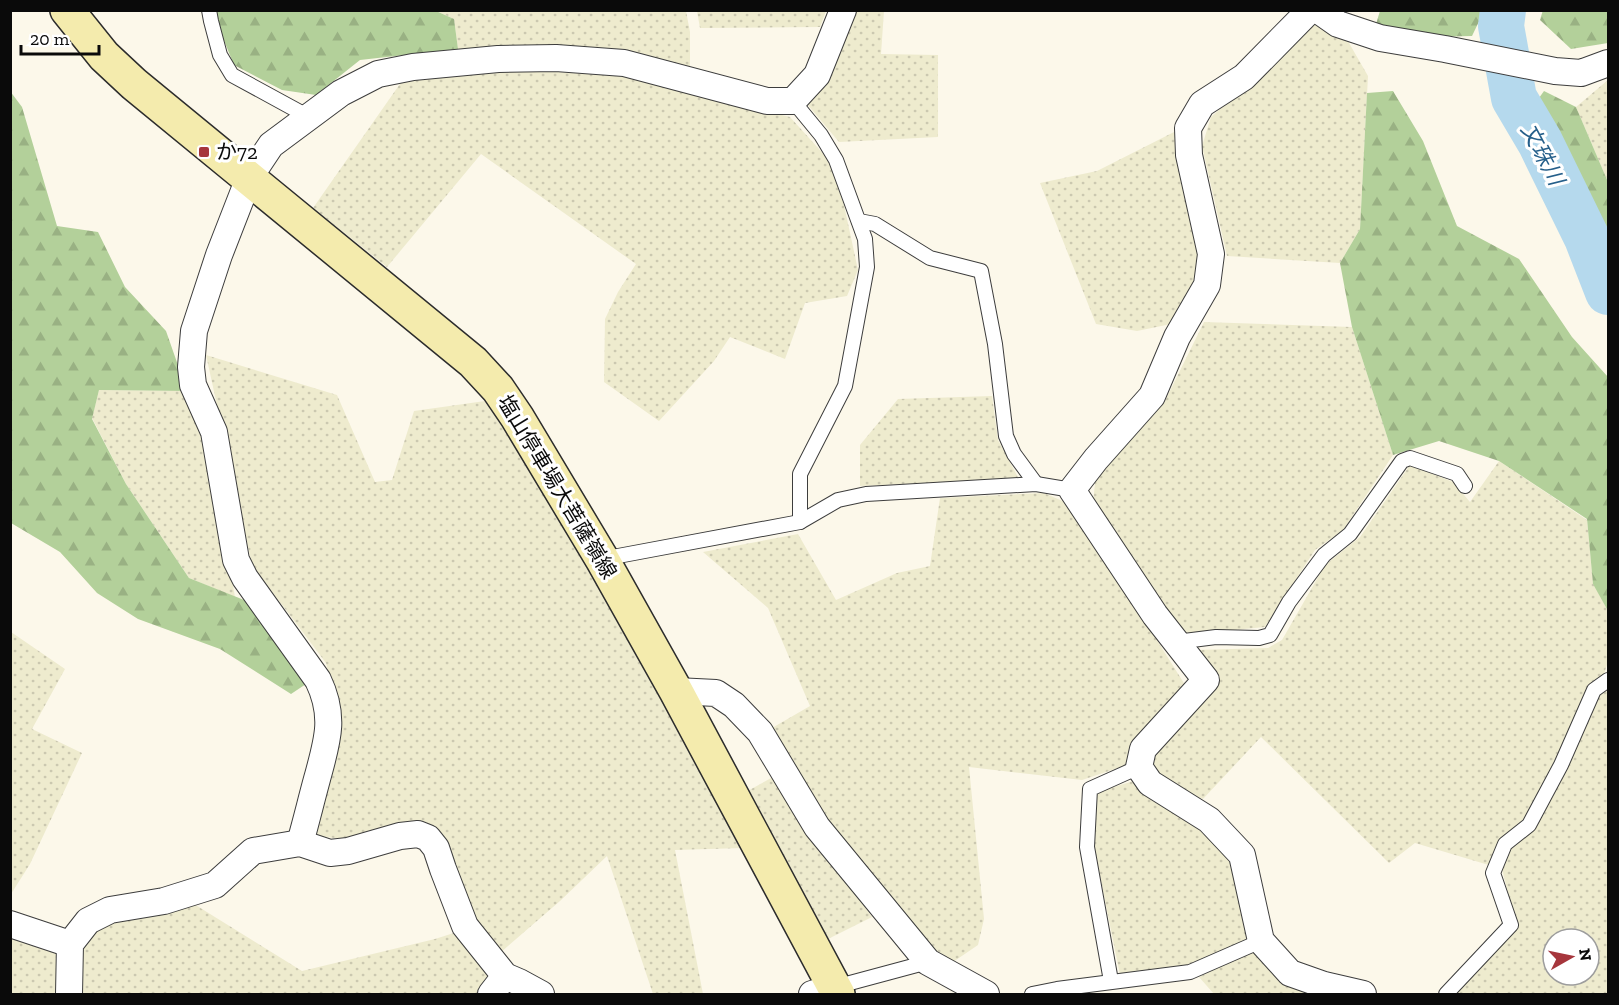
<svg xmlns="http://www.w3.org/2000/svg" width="1619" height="1005" font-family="'Zilla Slab','Noto Sans JP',serif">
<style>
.farmland{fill:url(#farmland-dots);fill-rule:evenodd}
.forest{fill:url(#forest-firs)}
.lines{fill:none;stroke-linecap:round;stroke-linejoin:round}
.river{stroke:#b5d9ed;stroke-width:46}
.lane-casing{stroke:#3d3d3d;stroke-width:16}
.street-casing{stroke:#3d3d3d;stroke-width:28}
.secondary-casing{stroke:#2c2c2c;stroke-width:36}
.lane{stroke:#fff;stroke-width:14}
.street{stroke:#fff;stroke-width:26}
.secondary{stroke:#f4ebad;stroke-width:33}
.poi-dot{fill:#a6363c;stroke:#fff;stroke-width:2}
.labels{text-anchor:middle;stroke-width:6;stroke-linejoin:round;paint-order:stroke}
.poi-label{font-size:21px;fill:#0a0a0a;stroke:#fff;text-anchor:start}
.street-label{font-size:21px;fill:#0a0a0a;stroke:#fff}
.water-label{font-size:22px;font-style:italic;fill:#255f8a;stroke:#fff}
</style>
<defs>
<pattern id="farmland-dots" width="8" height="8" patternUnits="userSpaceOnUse" patternTransform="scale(1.5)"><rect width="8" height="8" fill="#eeebce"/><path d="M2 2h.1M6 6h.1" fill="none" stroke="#cbc8b0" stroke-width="1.8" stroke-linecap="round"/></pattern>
<pattern id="forest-firs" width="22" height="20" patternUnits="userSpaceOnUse" patternTransform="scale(1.5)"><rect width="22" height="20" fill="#b3d09a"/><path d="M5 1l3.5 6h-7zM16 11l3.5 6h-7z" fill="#99b183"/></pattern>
</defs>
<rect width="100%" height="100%" fill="#fcf8ea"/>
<g class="farmland">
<path d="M436 11H686L690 32V72L609 50 458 49 454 19Z"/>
<path d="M697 11V10L826 11 820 27 700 28Z"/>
<path d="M853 11H884L881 54 938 55V137L839 142 807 104Z"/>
<path d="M1312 18 1345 36 1368 76 1360 229 1340 263 1227 256 1202 146 1211 117 1235 96Z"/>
<path d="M513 69 632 77 790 117 828 159 844 205 858 270 847 296 805 303 785 359 730 337 714 361 659 421 604 382 605 319 618 292 636 264 481 154 387 267 313 208 402 81Z"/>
<path d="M1608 80V182L1576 107Z"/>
<path d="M1178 130 1204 254 1197 281 1171 324 1137 331 1096 324 1040 183 1097 171Z"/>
<path d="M1204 322 1352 327 1393 455 1343 530 1315 550 1265 627 1179 635 1093 503 1096 473 1164 403Z"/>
<path d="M206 355 337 395 375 482 392 480 414 411 485 401 534 464 743 848 675 850 703 994H653L607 856 560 901 500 953 469 913 447 842 428 829 348 840 313 835 339 714 326 663 252 565Z"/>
<path d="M99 390 187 391 207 435 235 597 189 578 126 484 92 418Z"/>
<path d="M992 396 998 440 1019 479 860 486V445L898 399Z"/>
<path d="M1499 461 1587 520 1593 583 1608 611V661L1600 688 1608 692V994H1452L1517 928 1502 869 1415 843 1389 863 1261 737 1203 799 1153 778 1150 754 1213 682 1195 650 1268 648 1282 640 1325 565 1360 537 1410 465 1453 482 1470 502ZM1553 939H1589V975H1553Z"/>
<path d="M1044 493 1072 505 1187 688 1124 766 1082 780 969 767 984 919 978 945 953 962 930 955 826 819 772 728 810 706 768 608 703 552 798 534 836 600 897 573 930 566 940 498Z"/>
<path d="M11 632 65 669 32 729 82 753 30 864 11 894Z"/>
<path d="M773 777 872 917 824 941 744 793Z"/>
<path d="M1134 781 1207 827 1234 856 1252 938 1191 965 1120 975 1094 846 1096 792Z"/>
<path d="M194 904 302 971 435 939 460 931 488 966 489 986 483 994H75L77 950 94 926Z"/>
<path d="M11 937 58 953 56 994H11Z"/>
<path d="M1248 951 1262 952 1333 994H1214L1199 977Z"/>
</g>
<g class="forest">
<path d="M1543 10 1608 11V43L1571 49 1540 20Z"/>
<path d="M215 11H436L454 19 458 49 360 60 316 95 282 90 234 65 216 21Z"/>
<path d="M1380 11H1484L1472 36 1430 37 1376 24Z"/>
<path d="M10 91 22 107 57 226 98 232 125 287 166 331 187 391 99 390 92 419 126 484 189 578 264 608 306 684 291 694 220 649 138 619 97 593 60 552 11 523Z"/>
<path d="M1393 91 1423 141 1457 226 1519 259 1572 337 1608 377V611L1593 584 1587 519 1499 461 1439 441 1393 455 1352 327 1340 263 1360 229 1367 93Z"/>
<path d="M1544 91 1576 107 1608 182V259L1534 105Z"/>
</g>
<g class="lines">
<path class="river" d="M1503 10 1501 26 1514 98 1540 142 1587 238 1608 292"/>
<defs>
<g id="lane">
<path d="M209 10 211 21 220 55 232 75 309 117"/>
<path d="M793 101 821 135 836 160 865 239 867 267 845 386 800 474V522"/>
<path d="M859 221 875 224 930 258 981 271 995 344 1006 436 1014 454 1036 484"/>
<path d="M602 559 800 522 838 500 866 494 1036 484 1072 490"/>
<path d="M1176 642 1216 637 1259 638 1270 635 1289 602 1324 555 1350 534 1402 461 1410 458 1457 474 1465 486"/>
<path d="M1111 981 1087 847 1090 789 1139 767"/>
<path d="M835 987 928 962"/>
<path d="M1032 994 1057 989 1190 972 1261 941"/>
<path d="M1446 994 1511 925 1493 873 1505 844 1529 825 1561 765 1594 690 1608 680"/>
</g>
<g id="street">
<path d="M1310 10 1244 77 1202 104 1188 128 1189 155 1211 254 1207 285 1177 337 1152 396 1096 459 1072 490 1155 615 1206 680 1143 749 1139 767 1150 783 1209 820 1242 855 1261 941 1290 973 1324 985 1363 994"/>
<path d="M1318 10 1338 24 1380 38 1445 49 1555 71 1581 73 1608 63"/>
<path d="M676 691 716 693 734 705 760 732 817 827 928 962 986 994"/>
<path d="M300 843C306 822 311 801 317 779 327 742 336 717 318 680L245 578 236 560 214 432 193 385 191 367 194 331 219 255 249 178 271 145 341 93 378 74 413 67 498 59 556 58 624 63 767 101H793L817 75 843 10"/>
<path d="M10 924 70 944"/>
<path d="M69 994 70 944 88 921 110 910 164 901 215 885 253 851 300 843 330 853 348 851 400 836 418 834 428 838 436 848 443 869 465 926 505 976 519 982 541 994"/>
<path d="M491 994 505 976"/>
<path d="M812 994 834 987"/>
</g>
<path id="secondary" d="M67 10 104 56 134 84 473 362 498 389 517 417 602 559 676 691 838 994"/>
</defs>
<use href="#lane" class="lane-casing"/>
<use href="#street" class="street-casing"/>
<use href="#secondary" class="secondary-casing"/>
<use href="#lane" class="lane"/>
<use href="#street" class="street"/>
<use href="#secondary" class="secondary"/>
</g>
<rect class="poi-dot" x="198" y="146" width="12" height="12" rx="3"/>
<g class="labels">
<g class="poi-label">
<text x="216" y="159">か72</text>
</g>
<g class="street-label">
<text transform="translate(557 487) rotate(59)" y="7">塩山停車場大菩薩嶺線</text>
</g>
<g class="water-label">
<text transform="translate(1543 154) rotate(62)" y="8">文珠川</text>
</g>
</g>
<rect width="1619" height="1005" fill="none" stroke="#0a0a0a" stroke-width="24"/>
<g transform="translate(1571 957) rotate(81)"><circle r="28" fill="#ffffff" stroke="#9d9d9d" stroke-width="1.5"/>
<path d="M0-4.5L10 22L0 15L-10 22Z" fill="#a6363c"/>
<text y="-9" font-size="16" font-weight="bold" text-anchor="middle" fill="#0a0a0a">N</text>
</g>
<path d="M21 45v9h78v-9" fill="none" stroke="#0a0a0a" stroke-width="3"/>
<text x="30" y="45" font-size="18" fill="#0a0a0a" stroke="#ffffff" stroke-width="4.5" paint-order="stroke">20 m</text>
</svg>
